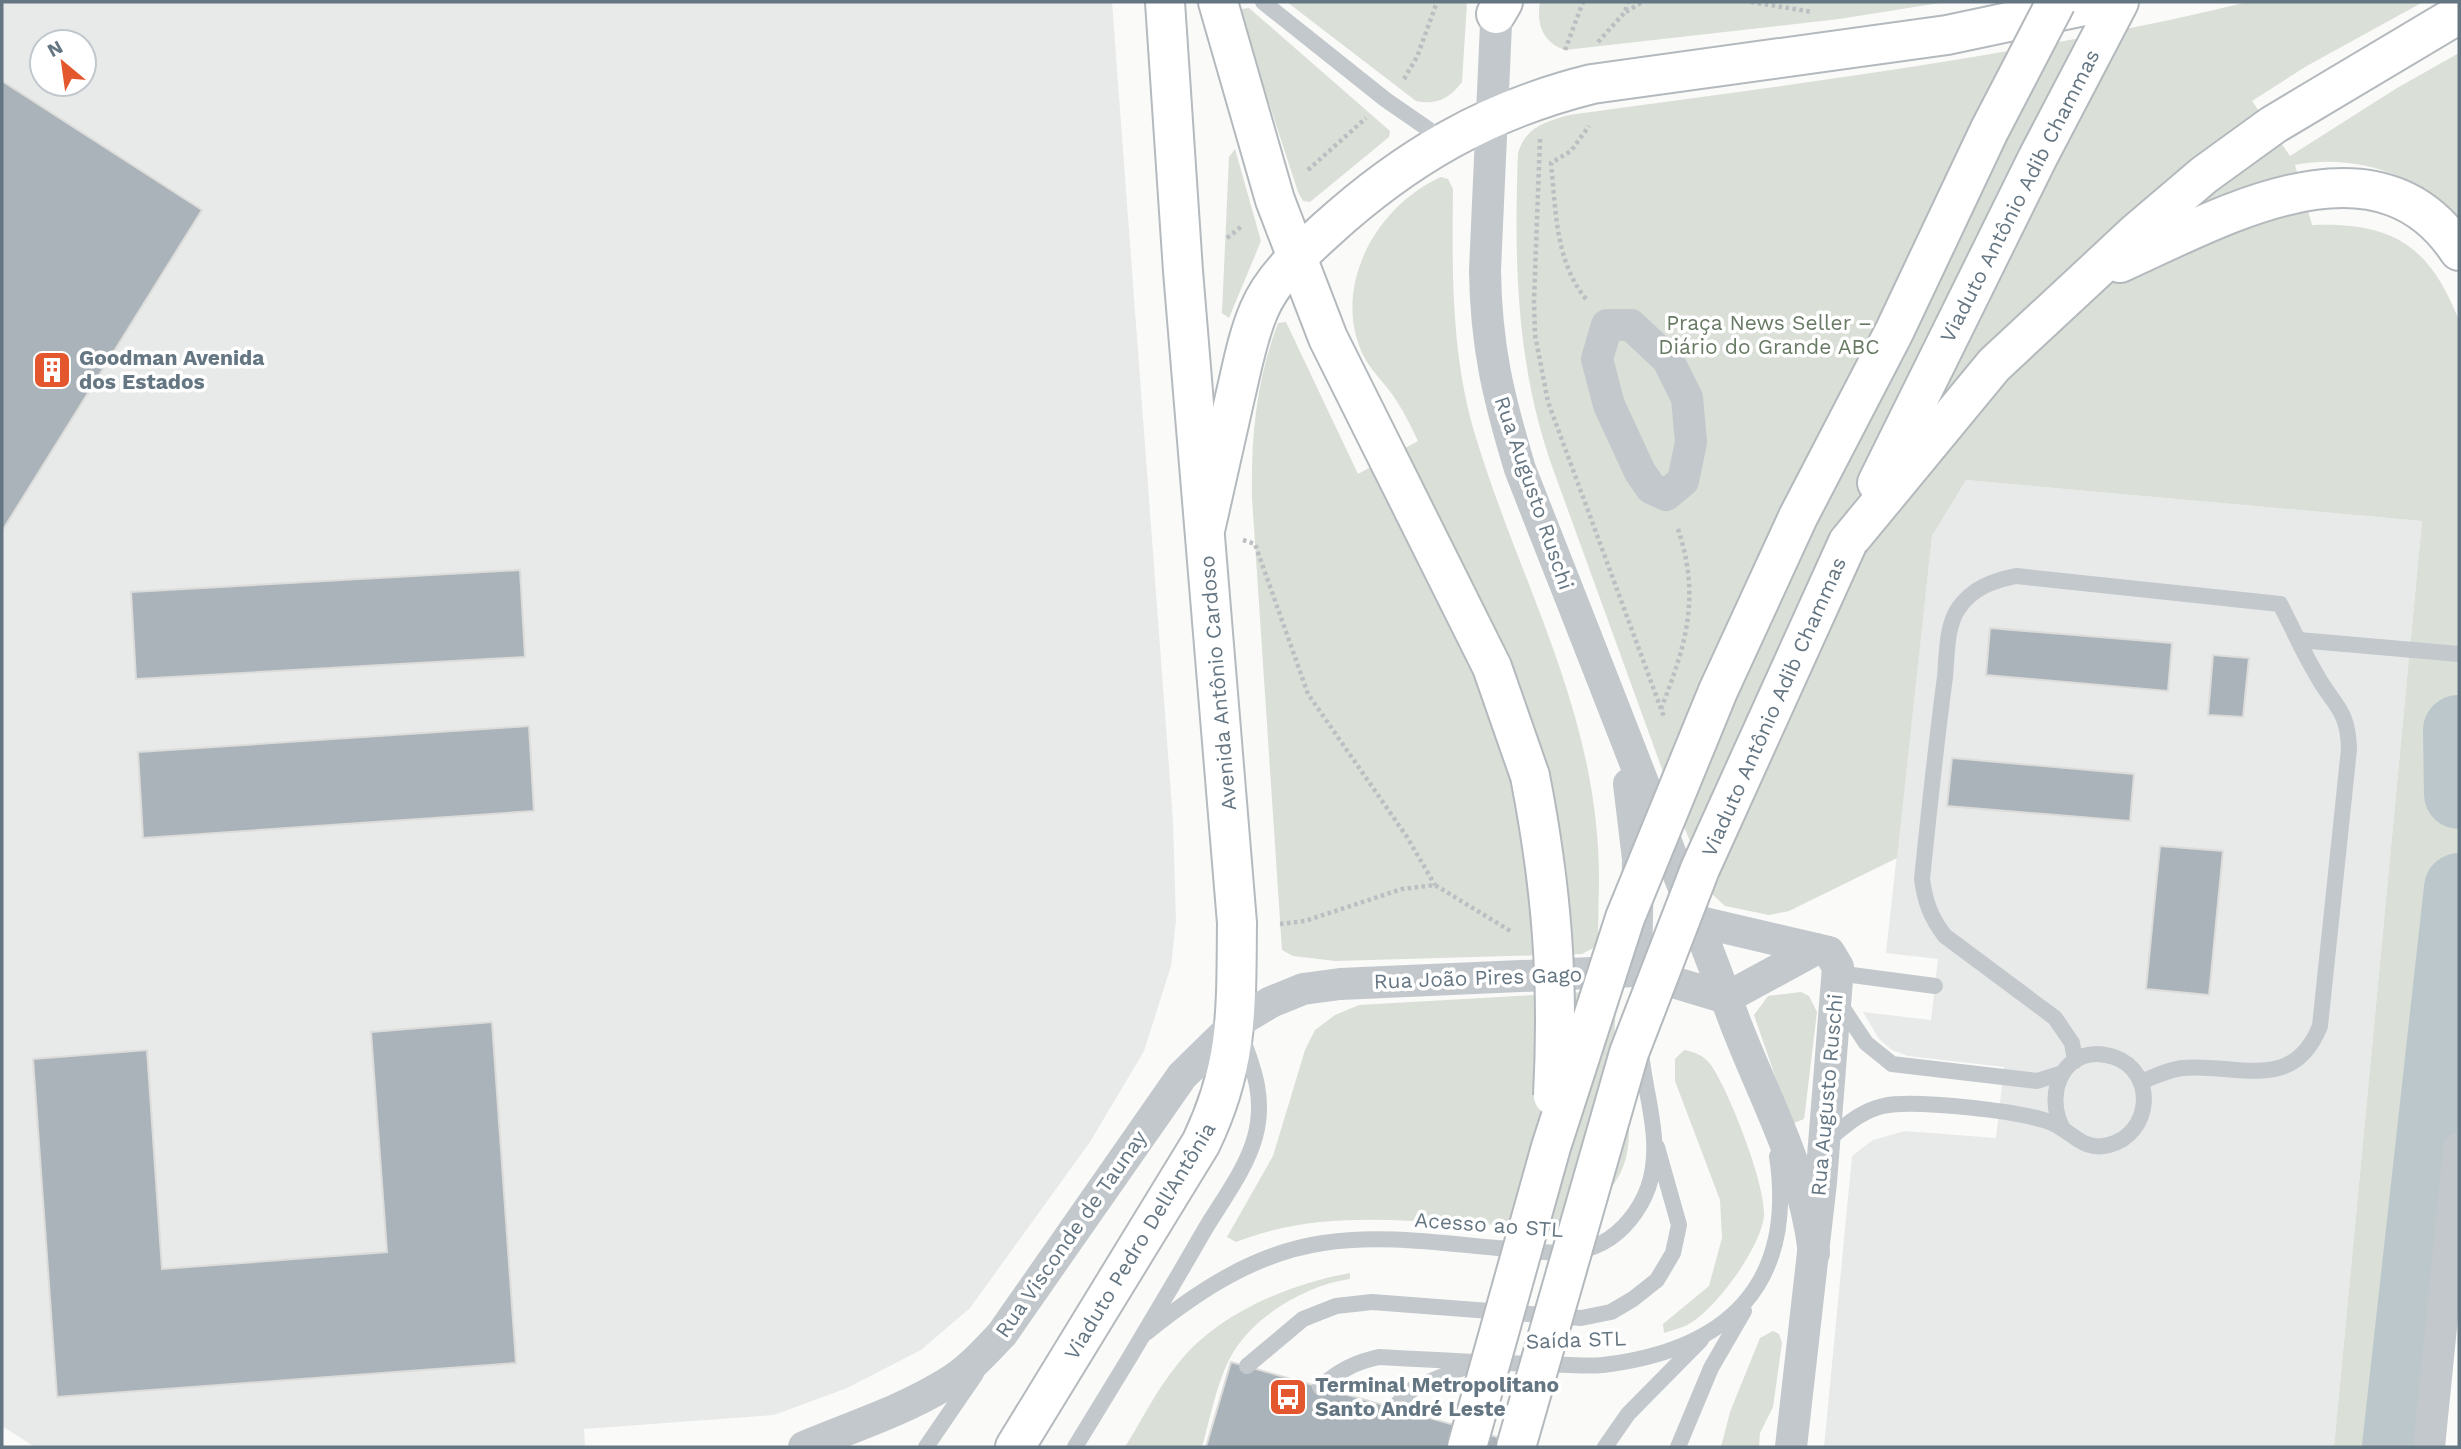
<svg xmlns="http://www.w3.org/2000/svg" width="2461" height="1449" font-family="'Work Sans',sans-serif">
<style>
.built{fill:#e8e9e9;fill-rule:evenodd}
.green{fill:#dadfd7}
.lines{fill:none;stroke-linecap:round;stroke-linejoin:round}
.river{stroke:#bbc7cb;stroke-width:70}
.building{fill:#aab3b9;stroke:#dcdcda;stroke-width:2}
.primary-casing{stroke:#b5babe;stroke-width:42}
.highway-casing{stroke:#b4b9bd;stroke-width:42}
.path{stroke:#bbbfc2;stroke-width:4.5;stroke-dasharray:3.5 3.5;stroke-linecap:butt}
.lane{stroke:#c3c8cc;stroke-width:16}
.street{stroke:#c3c8cc;stroke-width:32}
.primary{stroke:#fff;stroke-width:38}
.highway{stroke:#fff;stroke-width:38}
.highway-bridge-casing{stroke:#b4b9bd;stroke-width:42;stroke-linecap:butt}
.highway-bridge{stroke:#fff;stroke-width:38}
.labels{text-anchor:middle;stroke-width:7;stroke-linejoin:round;paint-order:stroke}
.street-label{font-size:21px;fill:#657683;stroke:#fff}
.park-label{font-size:21px;fill:#687a64;stroke:#fff}
.poi-label{font-size:21px;font-weight:bold;fill:#657683;stroke:#fff;text-anchor:start}
</style>
<rect width="100%" height="100%" fill="#fafaf8"/>
<g class="built">
<path d="M2 2H1112L1173 821 1176 921 1171 966 1144 1051 1090 1142 970 1308 921 1350 847 1388 774 1415 584 1429 585 1447H35L2 1426ZM42 42H84V84H42Z"/>
<path d="M1966 480 2422 521 2334 1447H1824L1852 1156 1873 1140 1905 1131 1996 1138 2004 1067 1908 1056 1892 1050 1879 1039 1863 1012 1931 1020 1938 959 1886 953 1932 536Z"/>
</g>
<g class="green">
<path d="M1287 2H1467L1462 82C1449 99 1436 105 1416 101Z"/>
<path d="M1540 2H1946L1839 19 1565 50C1543 43 1536 24 1540 2Z"/>
<path d="M2248 2H2423L2305 67 2252 101 2290 156 2397 88 2459 53V218C2420 174 2352 153 2295 165L2312 225C2392 222 2430 245 2459 321V982L2409 1447H2334L2422 521 1966 480 1932 536 1897 858 1789 911 1769 915 1725 906 1713 895 1678 813 1553 469C1516 366 1514 261 1518 153 1526 127 1545 122 1569 115 1796 84 2025 56 2248 2Z"/>
<path d="M1249 8 1390 131 1389 137 1310 202 1303 201 1298 192 1240 14 1242 9Z"/>
<path d="M1235 149 1261 241 1229 318 1222 313 1229 157Z"/>
<path d="M1441 177 1448 179 1453 189C1452 274 1451 359 1477 441 1525 596 1601 719 1599 887 1598 907 1599 926 1597 946L1582 954 1335 961 1293 956 1282 950 1252 498C1251 437 1256 381 1278 323L1286 322 1358 474 1418 441C1411 426 1402 408 1392 394 1383 382 1370 369 1363 355 1331 287 1376 206 1441 177Z"/>
<path d="M1603 991 1616 1002C1615 1026 1613 1049 1617 1073 1620 1092 1629 1112 1629 1132 1629 1186 1595 1211 1546 1225 1442 1229 1336 1202 1236 1242L1227 1237 1273 1156 1305 1050 1315 1030 1335 1015 1359 1005Z"/>
<path d="M1801 992 1809 996 1817 1012 1805 1112 1804 1119 1794 1123 1790 1120 1754 1015 1768 996Z"/>
<path d="M1684 1050C1696 1052 1704 1056 1711 1065 1729 1091 1766 1185 1764 1216 1761 1247 1716 1309 1689 1324 1682 1328 1672 1330 1664 1333L1663 1324 1709 1286 1722 1238 1720 1200 1675 1081V1059Z"/>
<path d="M1350 1273V1279C1305 1285 1250 1318 1229 1360 1216 1386 1210 1419 1202 1447H1125C1142 1420 1157 1389 1177 1365 1216 1314 1289 1284 1350 1273Z"/>
<path d="M1773 1331 1779 1334 1782 1343 1773 1407 1760 1433 1759 1447H1721L1730 1412 1760 1338Z"/>
</g>
<g class="lines">
<g class="river">
<path d="M2458 730 2459 794"/>
<path d="M2397 1447 2459 888"/>
</g>
</g>
<g class="building">
<path d="M2 81 202 210 2 531Z"/>
<path d="M520 570 525 657 136 679 131 592Z"/>
<path d="M1990 628 2172 643 2168 691 1986 675Z"/>
<path d="M2213 655 2249 658 2243 717 2208 715Z"/>
<path d="M529 726 534 811 143 838 138 752Z"/>
<path d="M1952 758 2134 774 2130 821 1947 806Z"/>
<path d="M2160 846 2223 851 2209 995 2146 989Z"/>
<path d="M492 1022 516 1363 57 1397 33 1059 147 1050 162 1269 387 1252 371 1032Z"/>
<path d="M1231 1362 1532 1447H1206Z"/>
</g>
<g class="lines">
<defs>
<path id="primary" d="M1015 1447 1201 1143C1239 1064 1236 1009 1237 923L1183 271 1165 2"/>
<g id="highway">
<path d="M1218 2 1275 200 1328 338 1492 667 1530 776"/>
<path d="M1496 14 1503 2"/>
<path d="M2120 263C2220 218 2377 126 2459 251"/>
<path d="M1877 483 2038 157 2119 2"/>
<path d="M1206 526C1216 483 1225 440 1235 397 1242 368 1247 338 1259 310 1273 277 1300 254 1326 230 1405 158 1487 110 1592 84L1947 35 2103 2"/>
<path d="M1848 542 1994 365 2137 232 2204 175 2273 125 2459 14"/>
</g>
</defs>
<use href="#primary" class="primary-casing"/>
<use href="#highway" class="highway-casing"/>
<g class="path">
<path d="M1751 2 1813 12"/>
<path d="M1626 12 1642 2"/>
<path d="M1598 42 1625 12 1628 2"/>
<path d="M1565 50 1583 2"/>
<path d="M1404 79 1417 57 1437 2"/>
<path d="M1540 139 1534 301 1535 335 1548 402 1664 717"/>
<path d="M1308 170 1366 118"/>
<path d="M1227 238 1242 226"/>
<path d="M1586 299C1555 261 1556 210 1551 163L1571 151 1589 126"/>
<path d="M1243 540 1255 544 1308 694 1407 837 1435 885"/>
<path d="M1661 709C1687 642 1701 596 1677 526"/>
<path d="M1280 924 1305 921 1402 889 1435 885 1512 932"/>
</g>
<g class="lane">
<path d="M1263 2 1386 100 1444 140"/>
<path d="M2299 640 2459 654"/>
<path d="M1837 973 1935 986"/>
<path d="M1838 1001 1866 1043 1892 1064 2037 1081 2062 1073"/>
<path d="M2075 1061 2072 1043 2055 1018 1945 936C1931 918 1925 902 1922 879 1929 811 1936 744 1945 677 1947 656 1946 627 1958 609 1972 588 1992 581 2016 576L2280 604C2292 627 2302 650 2315 672 2332 705 2348 707 2349 749L2320 1026C2293 1094 2238 1063 2182 1068 2167 1070 2155 1076 2141 1082"/>
<path d="M1825 1142C1843 1128 1860 1111 1883 1106 1913 1099 2023 1111 2052 1123 2073 1132 2083 1152 2109 1145 2152 1134 2157 1072 2114 1057 2067 1041 2042 1091 2063 1129"/>
<path d="M1146 1333C1198 1291 1255 1253 1323 1243 1380 1234 1440 1243 1497 1248 1531 1250 1571 1260 1602 1243 1623 1232 1640 1210 1648 1188 1664 1142 1645 1097 1641 1052"/>
<path d="M1247 1366 1303 1319 1336 1306 1372 1302 1581 1318 1611 1312 1633 1299 1657 1280 1673 1253 1679 1225 1657 1147"/>
<path d="M1320 1387C1339 1371 1355 1362 1379 1357 1433 1360 1486 1363 1539 1364 1560 1364 1582 1367 1603 1365 1728 1350 1796 1285 1777 1156"/>
<path d="M1393 1408 1414 1388 1470 1365"/>
<path d="M926 1447 976 1374"/>
<path d="M1075 1447C1119 1376 1162 1304 1204 1231 1221 1202 1246 1170 1255 1137 1265 1101 1255 1071 1242 1038"/>
<path d="M1605 1447 1628 1414 1701 1340"/>
<path d="M1678 1447 1711 1368 1744 1311"/>
</g>
<g class="street">
<path d="M1497 2 1485 270C1486 346 1498 396 1520 469 1591 650 1663 831 1732 1014 1762 1095 1804 1165 1814 1253"/>
<path d="M1607 325H1631L1668 360 1687 398 1691 442 1683 481 1666 495 1651 488 1640 472 1609 405 1597 359Z"/>
<path d="M1629 784 1638 859 1636 971"/>
<path d="M1696 921 1829 952 1838 967 1821 1182 1791 1447"/>
<path d="M1726 998 1816 949"/>
<path d="M804 1447C851 1427 902 1411 946 1384 968 1371 985 1352 1002 1334L1182 1076 1236 1023 1271 1002 1303 989 1340 984 1636 971 1726 998"/>
<path d="M2429 1447 2459 1148"/>
</g>
<use href="#primary" class="primary"/>
<use href="#highway" class="highway"/>
<defs>
<g id="highway-bridge">
<path d="M1530 776C1552 889 1559 981 1553 1096"/>
<path d="M1467 1447 1551 1147 1625 918 1718 691 1798 517 1894 332 1989 131 2056 2"/>
<path d="M1516 1447 1629 1053 1700 869 1848 542"/>
</g>
</defs>
<use href="#highway-bridge" class="highway-bridge-casing"/>
<use href="#highway-bridge" class="highway-bridge"/>
</g>
<defs>
<symbol id="building-square" viewBox="-11 -11 22 22"><rect x="-9" y="-9" width="18" height="18" rx="4" fill="#e4572e" stroke="#fff"/><path d="M-4-6H4V6H1V3H-1V6H-4ZM-2.5-4.3h1.7v1.8h-1.7ZM.8-4.3h1.7v1.8H.8ZM-2.5-1h1.7V.8h-1.7ZM.8-1h1.7V.8H.8Z" fill="#fff"/></symbol>
<symbol id="bus-square" viewBox="-11 -11 22 22"><rect x="-9" y="-9" width="18" height="18" rx="4" fill="#e4572e" stroke="#fff"/><path d="M-5-6H5V4H4V6H2V4H-2V6H-4V4H-5ZM-3.5-4V0h7V-4ZM-3.5 1.2v1.5H-2V1.2ZM2 1.2v1.5H3.5V1.2Z" fill="#fff"/></symbol>
</defs>
<g fill-rule="evenodd">
<use href="#building-square" x="30" y="348" width="44" height="44"/>
<use href="#bus-square" x="1266" y="1375" width="44" height="44"/>
</g>
<g class="labels">
<g class="street-label">
<text transform="translate(2020 196) rotate(-63)" y="7">Viaduto Antônio Adib Chammas</text>
<text transform="translate(1534 493) rotate(71)" y="7">Rua Augusto Ruschi</text>
<text transform="translate(1218 683) rotate(-95)" y="7">Avenida Antônio Cardoso</text>
<text transform="translate(1774 707) rotate(-66)" y="7">Viaduto Antônio Adib Chammas</text>
<text transform="translate(1478 978) rotate(-2)" y="7">Rua João Pires Gago</text>
<text transform="translate(1827 1095) rotate(-85)" y="7">Rua Augusto Ruschi</text>
<text transform="translate(1489 1225) rotate(4)" y="7">Acesso ao STL</text>
<text transform="translate(1071 1234) rotate(-55)" y="7">Rua Visconde de Taunay</text>
<text transform="translate(1140 1241) rotate(-59)" y="7">Viaduto Pedro Dell'Antônia</text>
<text transform="translate(1576 1340) rotate(-2)" y="7">Saída STL</text>
</g>
<g class="park-label">
<text x="1769" y="330">Praça News Seller –<tspan x="1769" dy="24">Diário do Grande ABC</tspan></text>
</g>
<g class="poi-label">
<text x="79" y="365">Goodman Avenida<tspan x="79" dy="24">dos Estados</tspan></text>
<text x="1315" y="1392">Terminal Metropolitano<tspan x="1315" dy="24">Santo André Leste</tspan></text>
</g>
</g>
<rect width="2461" height="1449" fill="none" stroke="#657683" stroke-width="7"/>
<g transform="translate(63 63) rotate(331)"><circle r="33" fill="#ffffff" stroke="#c1c8cd" stroke-width="2"/>
<path d="M0-5L12 26L0 18L-12 26Z" fill="#e4572e"/>
<text y="-10" font-size="19" font-weight="bold" text-anchor="middle" fill="#657683">N</text>
</g>
</svg>
